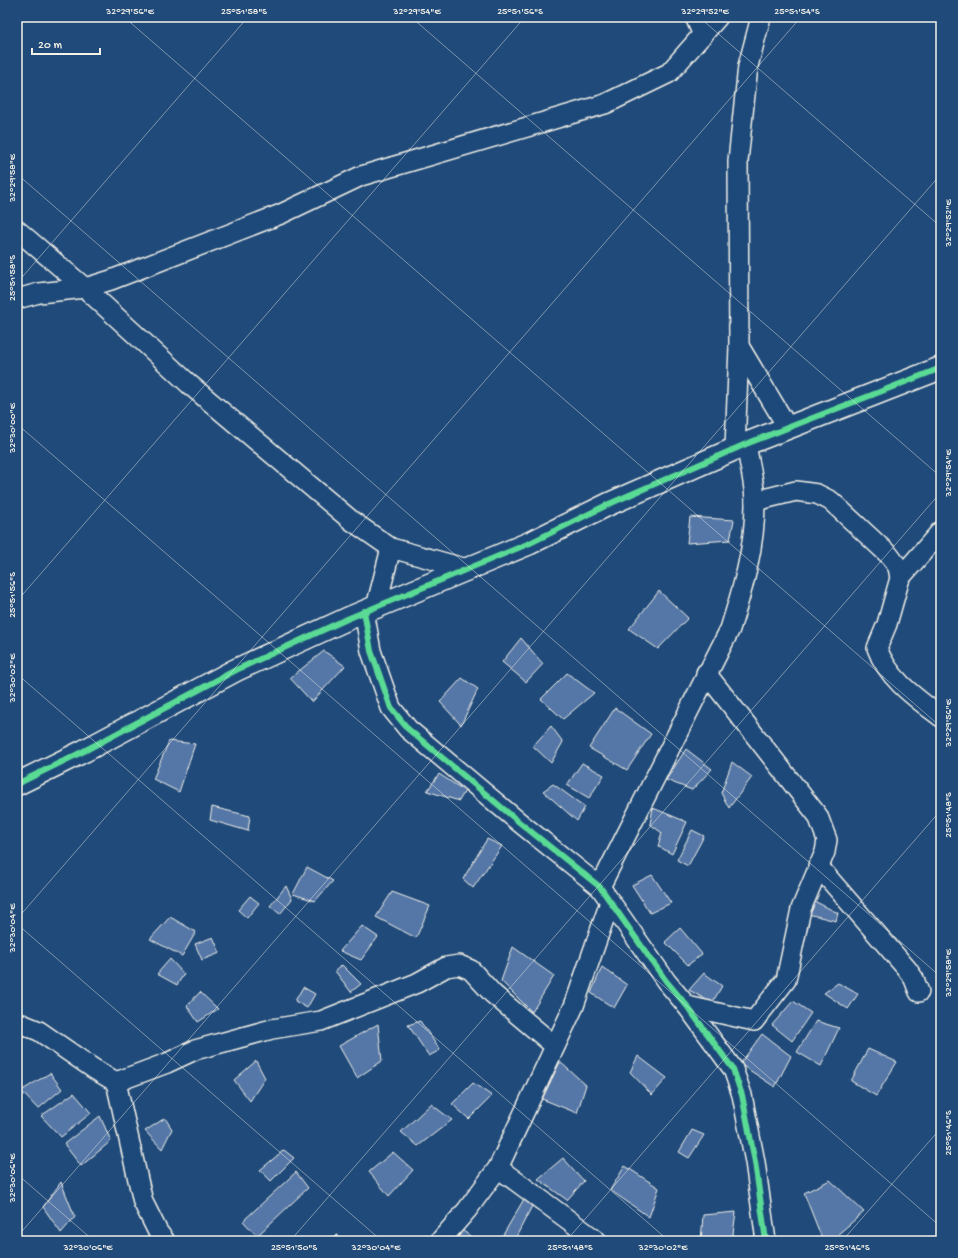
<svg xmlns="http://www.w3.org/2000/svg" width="958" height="1258" font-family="'Gochi Hand',sans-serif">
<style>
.building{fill:#5577a7;stroke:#f4f1e8}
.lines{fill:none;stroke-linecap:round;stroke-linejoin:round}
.street-casing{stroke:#f4f1e8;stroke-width:22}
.secondary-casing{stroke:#f4f1e8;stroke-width:25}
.street{stroke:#1f4a7a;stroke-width:19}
.secondary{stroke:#1f4a7a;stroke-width:22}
.cycleway-casing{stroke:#1f4a7a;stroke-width:8}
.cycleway{stroke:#5adb95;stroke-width:6}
.ticks{fill:none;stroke:#f4f1e8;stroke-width:1;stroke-opacity:0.45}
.neatline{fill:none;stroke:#f4f1e8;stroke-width:1.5}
.ticks-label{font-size:10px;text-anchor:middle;fill:#f4f1e8}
</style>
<rect width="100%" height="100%" fill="#1f4a7a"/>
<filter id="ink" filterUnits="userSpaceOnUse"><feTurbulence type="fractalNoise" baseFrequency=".025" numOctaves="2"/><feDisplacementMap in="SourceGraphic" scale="8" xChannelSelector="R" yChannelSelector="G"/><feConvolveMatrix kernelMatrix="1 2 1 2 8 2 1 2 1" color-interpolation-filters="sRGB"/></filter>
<g filter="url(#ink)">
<g class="building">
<path d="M690 517 734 520 730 540 687 543Z"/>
<path d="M659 591 688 618 658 649 629 629Z"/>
<path d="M521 638 543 664 526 682 502 662Z"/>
<path d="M324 651 345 666 312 702 290 678Z"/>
<path d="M567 673 594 693 563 719 541 699Z"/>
<path d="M462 678 478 689 461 725 440 702Z"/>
<path d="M615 708 651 734 627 770 589 748Z"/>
<path d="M551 726 563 742 551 763 533 746Z"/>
<path d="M169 741 195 744 179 792 153 779Z"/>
<path d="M686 749 712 769 692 790 666 780Z"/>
<path d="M732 762 752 777 729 808 721 793Z"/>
<path d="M582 763 604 775 589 798 567 785Z"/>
<path d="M439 774 465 791 459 801 427 791Z"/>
<path d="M553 784 585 807 577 821 543 791Z"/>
<path d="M212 807 250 816 248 831 210 820Z"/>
<path d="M653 808 687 822 672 854 658 846 662 833 650 824Z"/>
<path d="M692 830 704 836 688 866 677 860Z"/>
<path d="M487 839 502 846 473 888 463 879Z"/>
<path d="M307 867 333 881 315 901 293 894Z"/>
<path d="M652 875 671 903 650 913 632 885Z"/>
<path d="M286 886 292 899 280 914 270 906Z"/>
<path d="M392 892 430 906 416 938 376 917Z"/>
<path d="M250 896 259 903 247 918 238 910Z"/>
<path d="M814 901 838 913 836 921 808 914Z"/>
<path d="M170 917 196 932 182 956 150 939Z"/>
<path d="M362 926 378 937 361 960 340 951Z"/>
<path d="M680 928 702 954 688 965 665 942Z"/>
<path d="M213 937 220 953 202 960 195 944Z"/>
<path d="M513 947 554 976 532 1012 501 981Z"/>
<path d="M170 959 184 974 177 985 157 974Z"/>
<path d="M342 965 361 984 351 992 335 971Z"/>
<path d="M602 967 627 985 614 1008 591 993Z"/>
<path d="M704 973 722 986 712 1003 689 990Z"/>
<path d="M838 983 858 994 848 1009 824 993Z"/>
<path d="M303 987 315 994 307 1008 295 1001Z"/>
<path d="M200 992 218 1009 198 1022 187 1006Z"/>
<path d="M793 1001 811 1013 792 1041 772 1025Z"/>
<path d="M420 1021 440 1050 429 1056 408 1025Z"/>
<path d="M816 1021 839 1028 821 1066 797 1052Z"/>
<path d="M378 1024 382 1061 357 1078 339 1046Z"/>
<path d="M762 1034 791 1056 775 1087 740 1064Z"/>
<path d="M868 1049 897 1062 876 1096 851 1081Z"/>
<path d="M638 1056 667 1078 652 1095 630 1072Z"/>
<path d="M256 1061 265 1078 250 1101 234 1080Z"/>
<path d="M560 1062 586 1085 577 1113 542 1099Z"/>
<path d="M50 1073 62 1089 38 1109 21 1091Z"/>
<path d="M473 1083 492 1096 469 1119 452 1104Z"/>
<path d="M74 1093 91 1113 61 1137 41 1116Z"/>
<path d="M431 1104 452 1120 418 1146 401 1132Z"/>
<path d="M100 1116 111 1141 81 1166 64 1144Z"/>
<path d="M165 1118 172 1129 162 1149 145 1131Z"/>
<path d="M692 1130 704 1135 689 1158 679 1152Z"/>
<path d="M284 1150 294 1158 271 1181 260 1170Z"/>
<path d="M393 1152 413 1170 389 1196 369 1172Z"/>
<path d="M563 1158 584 1181 567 1200 538 1179Z"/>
<path d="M625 1166 659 1188 649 1217 610 1190Z"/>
<path d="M296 1172 308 1188 257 1236 243 1221Z"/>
<path d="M830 1180 864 1212 830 1241H823L804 1193Z"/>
<path d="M61 1182 75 1217 61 1233 43 1207Z"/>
<path d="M524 1199 532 1206 515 1239 503 1235Z"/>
<path d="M736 1212 732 1241H701L703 1215Z"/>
<path d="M462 1230 477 1241H457Z"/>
<path d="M338 1235 339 1241H319Z"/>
</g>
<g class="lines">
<defs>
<g id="street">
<path d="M695 17 703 35"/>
<path d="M17 230 85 288 189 384 352 521 391 548 467 569"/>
<path d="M17 299 39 293 85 288 111 280 281 214 361 176 605 104 669 73 718 17"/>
<path d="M739 346 788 428"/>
<path d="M735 449 739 346 738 161 748 66 761 17"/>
<path d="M755 501 796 491 817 494 831 501 889 555 898 567 900 578"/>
<path d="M941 531 900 578 887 624 877 648C888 679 916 698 941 717"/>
<path d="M376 607 391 548"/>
<path d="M364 611 371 651 391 708 408 729 519 822 600 887 666 981 687 1006 733 1069 742 1095 755 1162 766 1241"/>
<path d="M818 866 907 969 914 979 919 992"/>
<path d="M600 887 730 629C743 588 755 547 755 503 755 484 749 463 746 444"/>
<path d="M687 1006 754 1021 786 980 801 909 825 852 827 840 818 816 706 673"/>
<path d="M17 1022 39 1031 94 1069 116 1082 143 1202 158 1232 165 1241"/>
<path d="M116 1082 167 1063 195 1050 272 1029 321 1021 417 983 446 967 459 965 471 970 493 994 555 1046"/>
<path d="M498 1168 597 1241"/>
<path d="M440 1241 467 1210 498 1168 574 1006 610 902"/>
</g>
<path id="secondary" d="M17 784 84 751 236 670 347 619 530 543 609 504 746 444 941 368"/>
</defs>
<use href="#street" class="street-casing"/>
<use href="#secondary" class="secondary-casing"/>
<use href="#street" class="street"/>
<use href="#secondary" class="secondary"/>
<defs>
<g id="cycleway">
<path d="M364 611 371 651 391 708 408 729 519 822 600 887 666 981 687 1006 733 1069 742 1095 755 1162 766 1241"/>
<path d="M17 784 84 751 236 670 347 619 530 543 609 504 746 444 941 368"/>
</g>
</defs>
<use href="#cycleway" class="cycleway-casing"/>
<use href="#cycleway" class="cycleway"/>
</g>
</g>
<path class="ticks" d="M124 17 941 727M411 17 941 477M699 17 941 227M17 174 941 977M17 283 248 17M17 424 941 1227M17 601 525 17M17 674 669 1241M17 919 801 17M17 924 382 1241M17 1174 94 1241M17 1237 941 174M290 1241 941 492M566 1241 941 810M842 1241 941 1128"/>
<rect width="958" height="1258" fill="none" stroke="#1f4a7a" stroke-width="44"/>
<path d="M32 48v6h68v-6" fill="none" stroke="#f4f1e8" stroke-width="2"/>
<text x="38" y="48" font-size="12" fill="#f4f1e8" stroke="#1f4a7a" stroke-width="3" paint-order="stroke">20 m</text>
<rect x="22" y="22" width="914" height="1214" class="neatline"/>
<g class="ticks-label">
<text x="130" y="14">32°29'56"E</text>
<text x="244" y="14">25°51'58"S</text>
<text x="417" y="14">32°29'54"E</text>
<text x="520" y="14">25°51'56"S</text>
<text x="705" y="14">32°29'52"E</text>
<text x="797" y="14">25°51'54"S</text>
<text transform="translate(11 178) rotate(-90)" y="4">32°29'58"E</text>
<text transform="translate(947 223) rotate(-90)" y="4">32°29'52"E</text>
<text transform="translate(11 278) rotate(-90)" y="4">25°51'58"S</text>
<text transform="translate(11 428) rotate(-90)" y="4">32°30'00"E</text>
<text transform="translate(947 473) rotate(-90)" y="4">32°29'54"E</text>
<text transform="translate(11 595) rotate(-90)" y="4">25°51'56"S</text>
<text transform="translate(11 678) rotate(-90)" y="4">32°30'02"E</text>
<text transform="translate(947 723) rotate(-90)" y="4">32°29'56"E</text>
<text transform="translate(947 815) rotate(-90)" y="4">25°51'48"S</text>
<text transform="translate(11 928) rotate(-90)" y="4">32°30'04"E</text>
<text transform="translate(947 973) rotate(-90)" y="4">32°29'58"E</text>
<text transform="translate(947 1133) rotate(-90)" y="4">25°51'46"S</text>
<text transform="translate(11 1178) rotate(-90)" y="4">32°30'06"E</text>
<text x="88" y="1250">32°30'06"E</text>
<text x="294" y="1250">25°51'50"S</text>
<text x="376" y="1250">32°30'04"E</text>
<text x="570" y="1250">25°51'48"S</text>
<text x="663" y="1250">32°30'02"E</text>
<text x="847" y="1250">25°51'46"S</text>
</g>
</svg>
